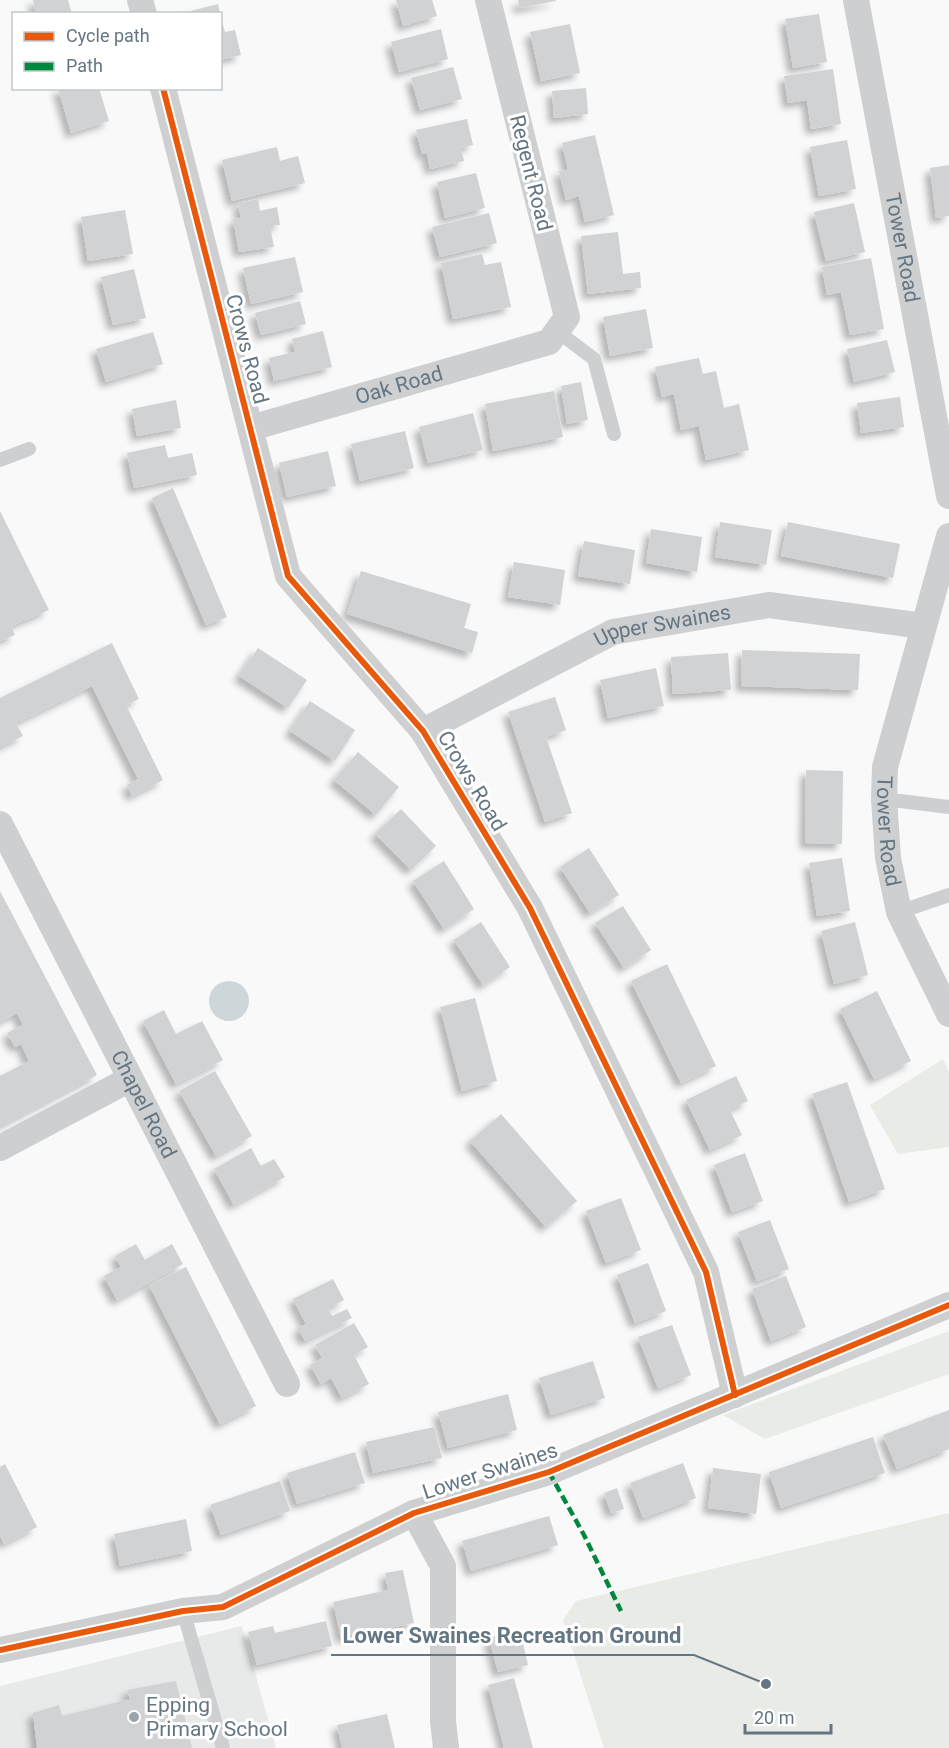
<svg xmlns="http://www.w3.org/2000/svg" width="949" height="1748" font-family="Roboto,sans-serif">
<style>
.built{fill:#e8e9e9}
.green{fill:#e8ebe6}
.water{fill:#ced6d9}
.building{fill:#d0d2d3;filter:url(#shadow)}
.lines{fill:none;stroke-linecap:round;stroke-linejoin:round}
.lane{stroke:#cecfd0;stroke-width:14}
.street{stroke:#cecfd0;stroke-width:26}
.quiet{stroke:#00873e;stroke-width:4.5;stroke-dasharray:9 4.5;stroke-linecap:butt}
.cycleway-casing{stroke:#fff;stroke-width:10}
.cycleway{stroke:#e8590c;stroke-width:6}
.poi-dot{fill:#99a4ac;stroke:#fff;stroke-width:2}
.labels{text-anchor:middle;stroke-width:6;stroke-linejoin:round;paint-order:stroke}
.street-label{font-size:21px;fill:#657683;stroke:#fff}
.poi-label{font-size:21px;fill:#657683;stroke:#fff;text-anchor:start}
.leader{fill:none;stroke:#657683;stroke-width:2}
.callout-dot{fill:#657683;stroke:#fff;stroke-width:2}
.callout-label{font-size:22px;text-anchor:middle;font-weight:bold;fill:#657683;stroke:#fff;stroke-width:6;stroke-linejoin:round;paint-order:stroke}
</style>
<defs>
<filter id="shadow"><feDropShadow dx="-5.5" dy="5.5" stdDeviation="3" flood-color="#0004"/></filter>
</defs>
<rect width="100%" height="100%" fill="#f9f9f9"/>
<path class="built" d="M242 1626 276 1748H0V1686Z"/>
<g class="green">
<path d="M943 1059 949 1072V1147L898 1154 870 1105Z"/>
<path d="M949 1331V1374L765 1439 721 1414 723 1415Z"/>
<path d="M949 1513V1748H604L563 1620 576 1601Z"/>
</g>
<circle class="water" cx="229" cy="1001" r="20"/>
<g class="building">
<path d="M33 0H68L72 14H36Z"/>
<path d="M396 0H432L437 16 403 26Z"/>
<path d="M518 0H556V1L519 8Z"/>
<path d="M218 4 220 14H183V13Z"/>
<path d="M819 14 827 62 793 68 785 19Z"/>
<path d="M221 19 225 32 235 30 241 55 220 60Z"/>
<path d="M570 24 580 73 541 81 530 32Z"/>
<path d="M441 29 448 59 399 72 391 42Z"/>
<path d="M453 67 462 99 420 110 411 78Z"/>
<path d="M833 69 841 124 811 129 807 100 788 103 784 76Z"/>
<path d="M58 88H99L109 121 71 133Z"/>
<path d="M586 88 588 114 554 118 552 91Z"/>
<path d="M467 119 473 145 461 148 464 161 430 169 427 153 422 154 416 130Z"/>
<path d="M595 135 614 215 585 222 579 196 566 200 559 171 568 170 562 143Z"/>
<path d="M847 140 856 189 819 196 810 147Z"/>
<path d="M277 147 280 161 298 156 305 183 232 201 222 160Z"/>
<path d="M949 165V216L936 218 930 168Z"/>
<path d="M476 173 485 208 445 218 437 182Z"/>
<path d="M258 199 260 211 277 207 280 225 270 226 274 247 239 252 233 219 241 218 238 203Z"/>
<path d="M854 203 865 252 826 261 814 212Z"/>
<path d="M125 210 133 254 88 261 81 217Z"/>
<path d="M489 213 497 243 440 257 432 227Z"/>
<path d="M618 232 623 274 640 272 641 288 588 294 581 236Z"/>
<path d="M482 254 485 265 501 262 511 307 453 319 441 263Z"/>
<path d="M295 257 303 292 251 304 243 268Z"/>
<path d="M871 258 884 329 850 335 841 292 827 295 822 267Z"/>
<path d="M134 269 146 318 113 325 101 277Z"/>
<path d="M300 301 306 324 261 335 255 313Z"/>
<path d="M646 309 653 348 610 356 603 317Z"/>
<path d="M323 331 332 367 274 381 269 358 295 352 292 339Z"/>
<path d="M153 332 163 364 106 382 96 349Z"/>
<path d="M887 340 895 372 854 382 847 349Z"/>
<path d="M699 358 703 374 716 371 724 408 739 404 749 450 706 460 699 426 681 430 674 394 662 397 655 367Z"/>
<path d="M581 382 588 420 567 424 561 386Z"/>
<path d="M554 391 563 437 493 451 485 404Z"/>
<path d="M900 397 904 427 861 433 857 403Z"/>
<path d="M176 400 181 428 137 436 132 409Z"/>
<path d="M473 413 483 450 428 463 419 427Z"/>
<path d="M405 431 414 468 360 481 351 444Z"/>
<path d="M165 445 168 458 192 453 197 475 134 488 127 453Z"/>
<path d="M328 451 336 486 287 497 279 463Z"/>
<path d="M173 488 227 617 206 625 152 498Z"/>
<path d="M0 511 49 610 11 626 15 635 0 641Z"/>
<path d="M720 522 772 530 766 565 715 557Z"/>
<path d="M788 522 900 544 893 578 781 556Z"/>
<path d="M651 529 702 537 697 572 646 563Z"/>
<path d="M584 541 635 550 630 584 578 576Z"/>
<path d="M514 562 565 570 560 605 508 597Z"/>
<path d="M361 571 471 604 464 628 478 632 472 653 347 614Z"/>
<path d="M112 643 139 699 126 705 163 780 132 796 127 785 138 779 92 686 16 723 23 736 0 747V698Z"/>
<path d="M258 648 307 680 288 708 239 676Z"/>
<path d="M742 650 860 654 858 690 741 686Z"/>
<path d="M728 653 731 690 673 694 671 657Z"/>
<path d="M656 668 664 706 608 718 600 680Z"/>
<path d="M555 697 566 730 546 737 572 813 545 822 508 712Z"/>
<path d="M310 701 355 730 335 761 290 731Z"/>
<path d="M358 752 399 787 376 815 334 780Z"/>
<path d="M806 770 843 771 842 844 805 843Z"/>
<path d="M401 809 436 846 411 870 375 834Z"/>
<path d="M589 848 619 895 590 913 560 867Z"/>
<path d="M842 858 850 911 817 916 809 863Z"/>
<path d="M444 861 474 909 444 929 413 881Z"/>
<path d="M0 891 97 1075 0 1126V1076L29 1061 21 1044 15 1047 7 1033 23 1025 17 1013 0 1022Z"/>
<path d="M623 906 651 950 624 968 595 923Z"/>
<path d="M481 922 510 967 483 985 454 940Z"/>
<path d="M855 922 868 975 834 984 821 931Z"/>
<path d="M667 964 716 1066 681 1083 631 981Z"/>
<path d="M877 991 911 1061 874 1079 840 1009Z"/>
<path d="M475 998 497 1081 462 1091 440 1007Z"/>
<path d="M164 1010 176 1034 202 1021 223 1060 176 1084 143 1021Z"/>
<path d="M215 1071 252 1136 216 1156 179 1091Z"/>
<path d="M736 1076 748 1101 730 1110 742 1135 710 1150 686 1100Z"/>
<path d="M847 1082 885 1189 849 1202 812 1094Z"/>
<path d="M501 1114 577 1201 546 1227 470 1141Z"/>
<path d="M251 1148 261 1166 274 1159 285 1177 234 1205 214 1169Z"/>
<path d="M745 1153 763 1201 732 1212 714 1165Z"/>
<path d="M621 1198 641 1250 606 1263 586 1211Z"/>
<path d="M770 1220 789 1269 757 1281 738 1232Z"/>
<path d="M136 1244 145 1260 172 1244 183 1264 117 1300 104 1276 121 1267 115 1256Z"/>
<path d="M648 1263 666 1311 635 1323 617 1275Z"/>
<path d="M186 1267 256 1406 220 1424 149 1285Z"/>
<path d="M786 1276 806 1327 771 1341 752 1289Z"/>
<path d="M333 1279 344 1300 328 1308 332 1316 347 1309 352 1318 305 1341 298 1328 306 1324 293 1299Z"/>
<path d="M354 1323 368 1347 354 1355 369 1384 342 1398 331 1378 321 1384 310 1365 322 1358 315 1345Z"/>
<path d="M672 1325 691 1375 658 1388 638 1337Z"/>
<path d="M593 1361 605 1398 551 1415 539 1378Z"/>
<path d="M508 1394 517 1430 448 1448 438 1412Z"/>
<path d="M949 1410V1449L897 1469 883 1435Z"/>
<path d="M434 1427 442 1458 373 1473 366 1442Z"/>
<path d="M873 1437 885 1473 781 1508 769 1472Z"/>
<path d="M355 1452 365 1483 297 1504 287 1473Z"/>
<path d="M683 1463 696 1498 643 1518 630 1483Z"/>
<path d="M5 1464 37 1527 4 1544 0 1535V1467Z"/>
<path d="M713 1468 761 1474 756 1514 708 1508Z"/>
<path d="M280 1481 290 1511 221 1535 210 1505Z"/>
<path d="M617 1488 624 1509 611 1513 604 1493Z"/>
<path d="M549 1516 558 1545 471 1571 462 1541Z"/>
<path d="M186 1519 192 1551 120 1566 114 1534Z"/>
<path d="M403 1570 414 1623 341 1638 333 1602 388 1590 385 1573Z"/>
<path d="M326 1621 332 1646 257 1665 248 1632 273 1626 275 1633Z"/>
<path d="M520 1630 528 1665 498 1672 489 1638Z"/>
<path d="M514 1678 533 1748H504L488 1685Z"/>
<path d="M176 1681 192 1748H37L33 1713 59 1705 62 1716 130 1699 127 1690Z"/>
<path d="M387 1714 395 1748H342L337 1725Z"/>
</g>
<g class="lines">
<g class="lane">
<path d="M557 331 594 359 614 434"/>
<path d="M0 460 29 449"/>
<path d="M884 799 949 807"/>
<path d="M899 912 949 895"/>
<path d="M183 1611 223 1748"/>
</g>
<g class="street">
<path d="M140 0 144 14"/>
<path id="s1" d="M856 0 949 496"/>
<path d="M163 88 288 576 423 731 530 908 706 1272 735 1395"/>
<path id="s2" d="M251 428 549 342 567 317 488 0"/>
<path id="s3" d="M949 536 885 767 884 799 888 858 899 912 949 1014"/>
<path id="s4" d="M423 731 613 632 769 605 923 626"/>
<path id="s5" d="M0 824 287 1384"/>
<path d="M0 1148 130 1079"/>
<path d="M414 1513 443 1566V1721L446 1748"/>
<path d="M0 1650 183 1611 223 1607 414 1513 549 1472 949 1305"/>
</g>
<path class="quiet" d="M549 1472 584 1535 621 1611"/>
<defs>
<g id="cycleway">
<path d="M163 88 288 576 423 731 530 908 706 1272 735 1395"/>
<path d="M0 1650 183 1611 223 1607 414 1513 549 1472 949 1305"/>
</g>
</defs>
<use href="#cycleway" class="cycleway-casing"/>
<use href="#cycleway" class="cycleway"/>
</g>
<circle class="poi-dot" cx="134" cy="1717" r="6"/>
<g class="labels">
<g class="street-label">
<text transform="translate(531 173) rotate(76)" y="7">Regent Road</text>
<text dy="7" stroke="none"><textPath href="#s1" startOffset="252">Tower Road</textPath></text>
<text transform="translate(247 349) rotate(75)" y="7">Crows Road</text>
<text dy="7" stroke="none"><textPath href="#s2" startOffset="154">Oak Road</textPath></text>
<text dy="7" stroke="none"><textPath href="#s4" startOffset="264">Upper Swaines</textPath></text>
<text transform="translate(472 781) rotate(59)" y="7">Crows Road</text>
<text dy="7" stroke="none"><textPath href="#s3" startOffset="304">Tower Road</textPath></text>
<text dy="7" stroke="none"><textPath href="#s5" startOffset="315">Chapel Road</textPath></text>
<text transform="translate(490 1471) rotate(-18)" y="7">Lower Swaines</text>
</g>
<g class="poi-label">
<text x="146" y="1712">Epping<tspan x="146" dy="24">Primary School</tspan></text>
</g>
</g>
<path class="leader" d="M766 1684L694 1655H331"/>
<circle class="callout-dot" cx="766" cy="1684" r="6"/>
<g class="callout-label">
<text x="512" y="1643">Lower Swaines Recreation Ground</text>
</g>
<rect x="12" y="12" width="210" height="78" fill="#ffffff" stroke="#c1c8cd" stroke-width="1.5"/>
<rect x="24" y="32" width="30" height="9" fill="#e8590c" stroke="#c1c8cd" stroke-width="1.5"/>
<text x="66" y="42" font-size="18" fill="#657683">Cycle path</text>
<rect x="24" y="62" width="30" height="9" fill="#00873e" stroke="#c1c8cd" stroke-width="1.5"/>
<text x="66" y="72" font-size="18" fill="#657683">Path</text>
<path d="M745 1724v9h86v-9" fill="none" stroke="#657683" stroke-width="3"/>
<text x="754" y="1724" font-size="18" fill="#657683" stroke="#ffffff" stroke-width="4.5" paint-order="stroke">20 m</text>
</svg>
